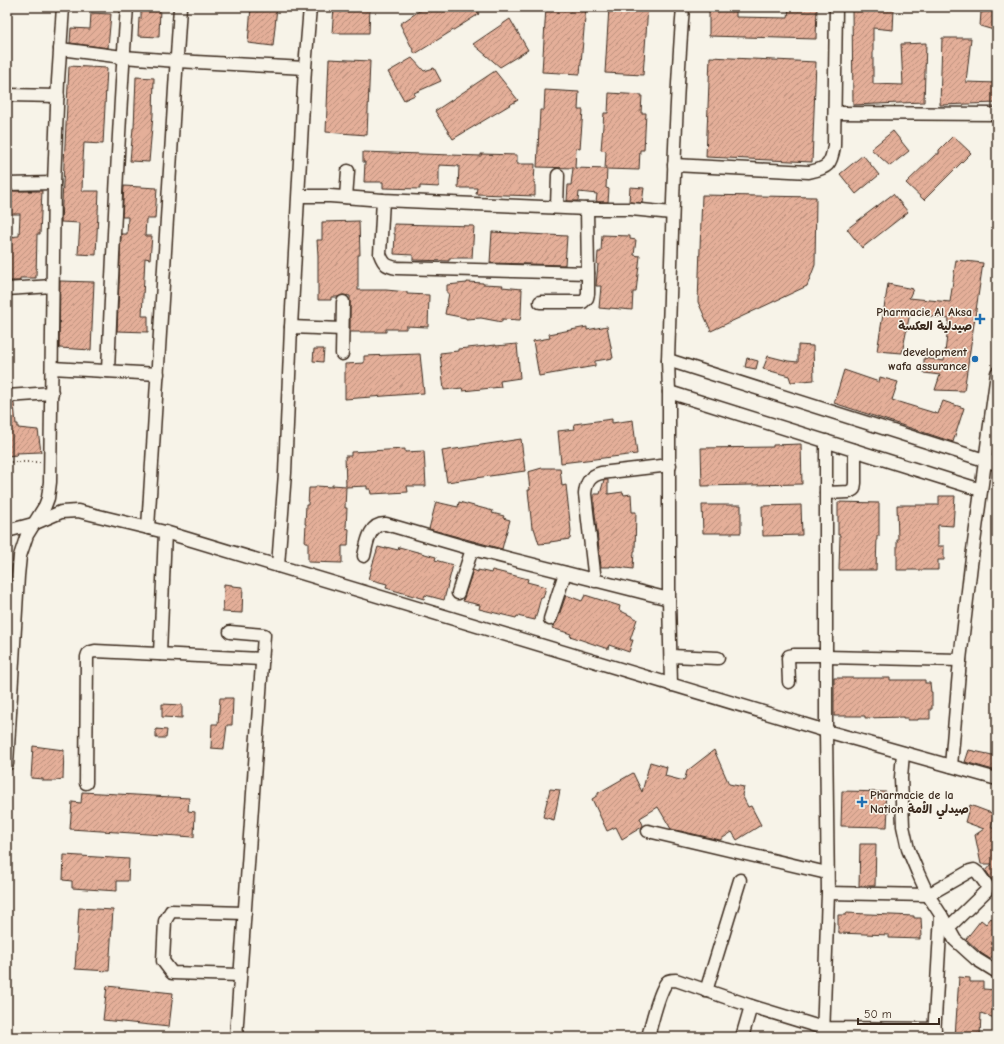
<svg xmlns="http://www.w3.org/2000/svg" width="1004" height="1044" font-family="'Comic Neue','Playpen Sans Arabic',sans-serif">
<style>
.building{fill:url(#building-hatch);stroke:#3b2a1e}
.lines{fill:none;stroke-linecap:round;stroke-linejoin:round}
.minor-casing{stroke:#3b2a1e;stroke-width:15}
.path{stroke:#3b2a1e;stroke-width:2;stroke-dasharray:1 3;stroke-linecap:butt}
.minor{stroke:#f7f3e8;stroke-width:12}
.poi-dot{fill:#1f6fb2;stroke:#f7f3e8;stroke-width:1.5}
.labels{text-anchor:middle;stroke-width:3;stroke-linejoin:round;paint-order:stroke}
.poi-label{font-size:12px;font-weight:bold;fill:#3b2a1e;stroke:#f7f3e8;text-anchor:end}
</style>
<defs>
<pattern id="building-hatch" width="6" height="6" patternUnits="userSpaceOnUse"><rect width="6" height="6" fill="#e4af99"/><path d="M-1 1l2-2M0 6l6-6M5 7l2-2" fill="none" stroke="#ba8f7c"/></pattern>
</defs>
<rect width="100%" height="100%" fill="#f7f3e8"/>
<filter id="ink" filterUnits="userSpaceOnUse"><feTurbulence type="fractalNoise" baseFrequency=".025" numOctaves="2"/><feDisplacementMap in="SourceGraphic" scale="8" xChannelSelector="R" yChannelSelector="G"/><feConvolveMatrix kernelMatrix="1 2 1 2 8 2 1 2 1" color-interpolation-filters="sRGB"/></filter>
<g filter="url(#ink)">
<g class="building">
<path d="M141 7H160L159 37 138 36 139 18 141 19Z"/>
<path d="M251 7H277L273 46 248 43Z"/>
<path d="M334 7H370L369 33H332Z"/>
<path d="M425 7H475L479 14 415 54 400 24Z"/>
<path d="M546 7H586L580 74 542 72Z"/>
<path d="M609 7H648L643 75 605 73Z"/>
<path d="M709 7H736V17L788 18 789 7H817L816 39 709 36Z"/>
<path d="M852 9H894L893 30 873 28V84L903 85 901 44 926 43 924 102 853 105Z"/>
<path d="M997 11V31L980 26 981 12Z"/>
<path d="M91 13 111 14 108 48 70 43 71 28 90 29Z"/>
<path d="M510 19 528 50 500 67 473 44Z"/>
<path d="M942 38H971L966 82 997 83V103L940 105Z"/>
<path d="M710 57 816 62 812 162 706 157Z"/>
<path d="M412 58 424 71 434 68 441 81 414 93 415 95 404 100 388 72Z"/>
<path d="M329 59 370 61 367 135 326 132Z"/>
<path d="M69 66 107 68 103 144 84 143 83 160 82 191H99L96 255 78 254 80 223 61 222Z"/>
<path d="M495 71 518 100 453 139 435 111Z"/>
<path d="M136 77 154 78 153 115 149 162 130 161 133 128H134Z"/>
<path d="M545 90 579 92 578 110H583L580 149 576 148 575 168 607 169 606 188 609 189 608 202H596L597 194 579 192 578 201H567L568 185H571L573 168 537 167 540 110H544Z"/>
<path d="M609 93 642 95 641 113H646L644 150H640L639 170 605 169 606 151 601 150 604 113H608Z"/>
<path d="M893 131 909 151 890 166 871 149Z"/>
<path d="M953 136 971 153 924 200 906 183 936 154H939V150Z"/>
<path d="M363 152 481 156V154L517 155V164H535L534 183H535V196L476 194 477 188H458L459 166 439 165V187L420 186V189L383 188V182H364L365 162H363Z"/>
<path d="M863 155 879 175 856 194 840 174Z"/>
<path d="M124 186 157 188 155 219H146L145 236H152L150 259 145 258 142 316H148V332L117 331 121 234H127L128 217H122Z"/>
<path d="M630 187 644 188 642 203 629 202Z"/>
<path d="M7 191H42L40 234H37L36 278H20V281H7V237L19 236 20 214H7Z"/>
<path d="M893 194 908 212 862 248 847 229Z"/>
<path d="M702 195 816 197 815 265 807 286 711 331 698 302Z"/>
<path d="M359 221 360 255H358V290H386L407 292V294L429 295 428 327 406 326V329H386V332H350V296L343 295 338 297H331V300H318V255L317 240H322V222Z"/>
<path d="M394 224 474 226 472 258H449V261L413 260V255L394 254 395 234H394Z"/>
<path d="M492 232 567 236 565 265 490 263Z"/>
<path d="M602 235 630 236V239L636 240 634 255 640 256 636 292H633L632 310 610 308V309L599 308 601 286H596L598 264H597L598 252H601Z"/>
<path d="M956 260 983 263 964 391 935 390 940 375 924 373V358L944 361 949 319 910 313 902 353 877 351 888 284 913 289 909 298 950 302Z"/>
<path d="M60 281 94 282 91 350 59 348Z"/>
<path d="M467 282 483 283V284L503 285 502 287 522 289 521 315 520 320 502 319V322L481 318 466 319V318L445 314 449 293H447V285L467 283Z"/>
<path d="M607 326 613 358 595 361V366L539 376 533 341 550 338 549 334 587 327V330Z"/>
<path d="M517 344 520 378 500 381 501 387 463 391 462 388 444 390 440 353 458 351V349L496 345V346Z"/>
<path d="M798 345 813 346 814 380 791 382 789 376 763 369 768 356 788 361 798 362Z"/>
<path d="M314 349H324L323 362 313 361Z"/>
<path d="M420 354 424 393 345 399V364L364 363V356Z"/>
<path d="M747 358 758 361 756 369 745 367Z"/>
<path d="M844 370 879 382 880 377 898 382 892 400 938 414 943 401 964 408 953 442 834 403Z"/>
<path d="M7 403H14L16 424H18V428L38 430 41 452 16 453 17 455 7 456 8 421H7Z"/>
<path d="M612 419V423L633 420 637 454 561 463 558 431 575 429 574 424Z"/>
<path d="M521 439 525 471 447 482 442 451Z"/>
<path d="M801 444 802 484 702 486 701 448 773 447V445Z"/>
<path d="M405 449V452L424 451 426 486H407L408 492 371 494 370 489H367V486L346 487 345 508H347L346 528 349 529 348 546H342V563L308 562V542H305L306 524H305L306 505H308L309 488H315L316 486 332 487V485L346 486 345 456H351V452Z"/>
<path d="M542 468H560L562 486 566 485 571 531 570 539 550 542V543L539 544 534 528H532L528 490H530L528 472Z"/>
<path d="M604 480H608V494L623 492 624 495 631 494 632 512H636L635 551H634L633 569 610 566V567H601L594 505V494H600Z"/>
<path d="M939 496H955L953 526 938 525V546H944V560H938V570H897V540H898L897 505H939Z"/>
<path d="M436 502 458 507 459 502 493 511 492 513 504 516 503 518 510 520 504 541 502 549 429 529Z"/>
<path d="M838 502 879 503V536H877L876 570H839L840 535H838Z"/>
<path d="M702 505H741V533H703Z"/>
<path d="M801 505 802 535 763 536 762 506Z"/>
<path d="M378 547 386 549V547L398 550 399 547 436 557 435 560 453 565 444 600 425 595 424 599 386 588 387 584 368 579Z"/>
<path d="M473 570 478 572V570L491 573 492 570 528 579 527 582 546 587 543 598 541 597 535 620 517 616 516 618 479 609 480 605 463 601Z"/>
<path d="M224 584 232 585V586L243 587 242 613 223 612Z"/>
<path d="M566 595 582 601 585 595 620 606 619 610 637 619 630 640H633L629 652 609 645 608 649 570 636 571 634 552 628 557 621Z"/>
<path d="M834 678H890V680H925V683H930L931 692H932V709H930V719H918V720H907L908 718H903V717L865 718V716H834Z"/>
<path d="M220 698H233L232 725H227L224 749 211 748 212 724H218Z"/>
<path d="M162 704 182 705V718L162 717Z"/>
<path d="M156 729 167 730 166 738H156Z"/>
<path d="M33 746 64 750 63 779 56 780V781H43V779L31 778Z"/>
<path d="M714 750 729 784 744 787 742 795 748 807 751 806 761 825 737 840 732 832 720 840 671 829 658 807 640 818 643 825 642 827 622 839 616 827 607 831 592 799 598 795V793L633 773 642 792 650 762 667 767 665 776 684 781 687 771Z"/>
<path d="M969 750 997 756V771L965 762Z"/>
<path d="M550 789 560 790 554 820 543 817Z"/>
<path d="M842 791 886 792 885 807H888L887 827 841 826Z"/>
<path d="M82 792 189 798 188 811 195 812 194 837 70 829 72 802 81 803Z"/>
<path d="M970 805 994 814 991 828H997V892L994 888 993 881 986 871 992 864H981L975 835 984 829 965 822Z"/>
<path d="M860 844H876L875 886H859Z"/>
<path d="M64 855 129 859 128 881H117V891L72 888V881L63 880Z"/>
<path d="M79 908 113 910 109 971 75 969Z"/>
<path d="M846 913 914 916V918H921L922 936H920V939L889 938V935L839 933V931H838V915H846Z"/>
<path d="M991 918 997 923V931L993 936 997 939V959L993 955 990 959 981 953 966 939 981 920 986 924Z"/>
<path d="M959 977 970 978V982H983V989L997 990V1019L981 1013 980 1037H955Z"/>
<path d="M107 986 173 993 169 1027 103 1020Z"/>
</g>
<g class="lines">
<defs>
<g id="minor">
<path d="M60 49 123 57 177 61 305 68"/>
<path d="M7 95 58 96"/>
<path d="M835 113 997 114"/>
<path d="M674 165 809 172C828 168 831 165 834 146L836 7"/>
<path d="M7 184 54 183"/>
<path d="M299 196H330L383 200 587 209H631L672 213"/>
<path d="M346 197 348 171"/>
<path d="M383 200 380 254C384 265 387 266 397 268L588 273 587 209"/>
<path d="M557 207 558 175"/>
<path d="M7 289 52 286"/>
<path d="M540 302H583L587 298 588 294V273"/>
<path d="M291 327 342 329"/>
<path d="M342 354 343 302"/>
<path d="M668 360 997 464"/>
<path d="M52 368 158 374"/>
<path d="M108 371C113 250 118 128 127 7"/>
<path d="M669 392 981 490"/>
<path d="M7 396 52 393"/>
<path d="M826 493 849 492 854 489 855 483V450"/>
<path d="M148 528 180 7"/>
<path d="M7 531 33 524 61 512 78 511 165 532 826 731 997 779"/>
<path d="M364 556C367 543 369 523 386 524L472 549 669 599"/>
<path d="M278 566 285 473 291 327 305 68 310 7"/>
<path d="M595 581 585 494C586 482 590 476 601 473L670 465"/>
<path d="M458 593 472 549"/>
<path d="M550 619 565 573"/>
<path d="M230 632 264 635 236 1037"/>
<path d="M160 654 165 532"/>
<path d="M671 656 718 658"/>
<path d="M826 657 960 660"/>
<path d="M789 682 788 658 789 656 794 655H826"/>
<path d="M671 685 669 599V392L668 360C672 242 674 124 683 7"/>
<path d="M903 753 901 778 903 826 908 849 918 873 928 895 941 915 955 940 976 959 997 972"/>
<path d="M7 764 18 576 20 556 27 535 45 506 48 498 50 482 54 183 58 81 63 7"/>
<path d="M951 766 960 660 971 565 997 373"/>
<path d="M86 783 87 657 88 654 91 652 95 651 262 659"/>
<path d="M648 831 827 873"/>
<path d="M828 893 928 895 970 871 974 870 978 873 986 884 987 886 986 891 948 928"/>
<path d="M240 975 172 973 163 961 165 921 171 911 245 913"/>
<path d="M706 991 740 880"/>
<path d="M934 1036 941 915"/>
<path d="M648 1037C651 1025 659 991 667 982 669 980 672 980 676 980L751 1006"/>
<path d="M742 1037 751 1006 823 1028 935 1029"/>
<path d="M823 1037 828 893 826 731V441"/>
</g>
</defs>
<use href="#minor" class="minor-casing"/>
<path class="path" d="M7 462H40"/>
<use href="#minor" class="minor"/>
</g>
</g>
<g class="poi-dot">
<path d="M978 313h4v4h4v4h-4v4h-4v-4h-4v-4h4z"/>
<circle cx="975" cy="359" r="4"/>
<path d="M860 796h4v4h4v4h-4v4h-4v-4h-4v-4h4z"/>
</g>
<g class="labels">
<g class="poi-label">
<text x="972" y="316">Pharmacie Al Aksa<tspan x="972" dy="14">صيدلية العكسة</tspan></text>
<text x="967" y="356">development<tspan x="967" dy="14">wafa assurance</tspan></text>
<text x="870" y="799" text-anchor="start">Pharmacie de la<tspan x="870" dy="14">Nation صيدلي الأمة</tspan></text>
</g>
</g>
<rect width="1004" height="1044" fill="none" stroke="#f7f3e8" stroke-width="24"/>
<rect x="12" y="12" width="980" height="1020" fill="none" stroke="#3b2a1e" stroke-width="1.5" filter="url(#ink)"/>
<path d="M858 1018v6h81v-6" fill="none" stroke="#3b2a1e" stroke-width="2"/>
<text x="864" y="1018" font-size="12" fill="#3b2a1e" stroke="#f7f3e8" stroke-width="3" paint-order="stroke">50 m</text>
</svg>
